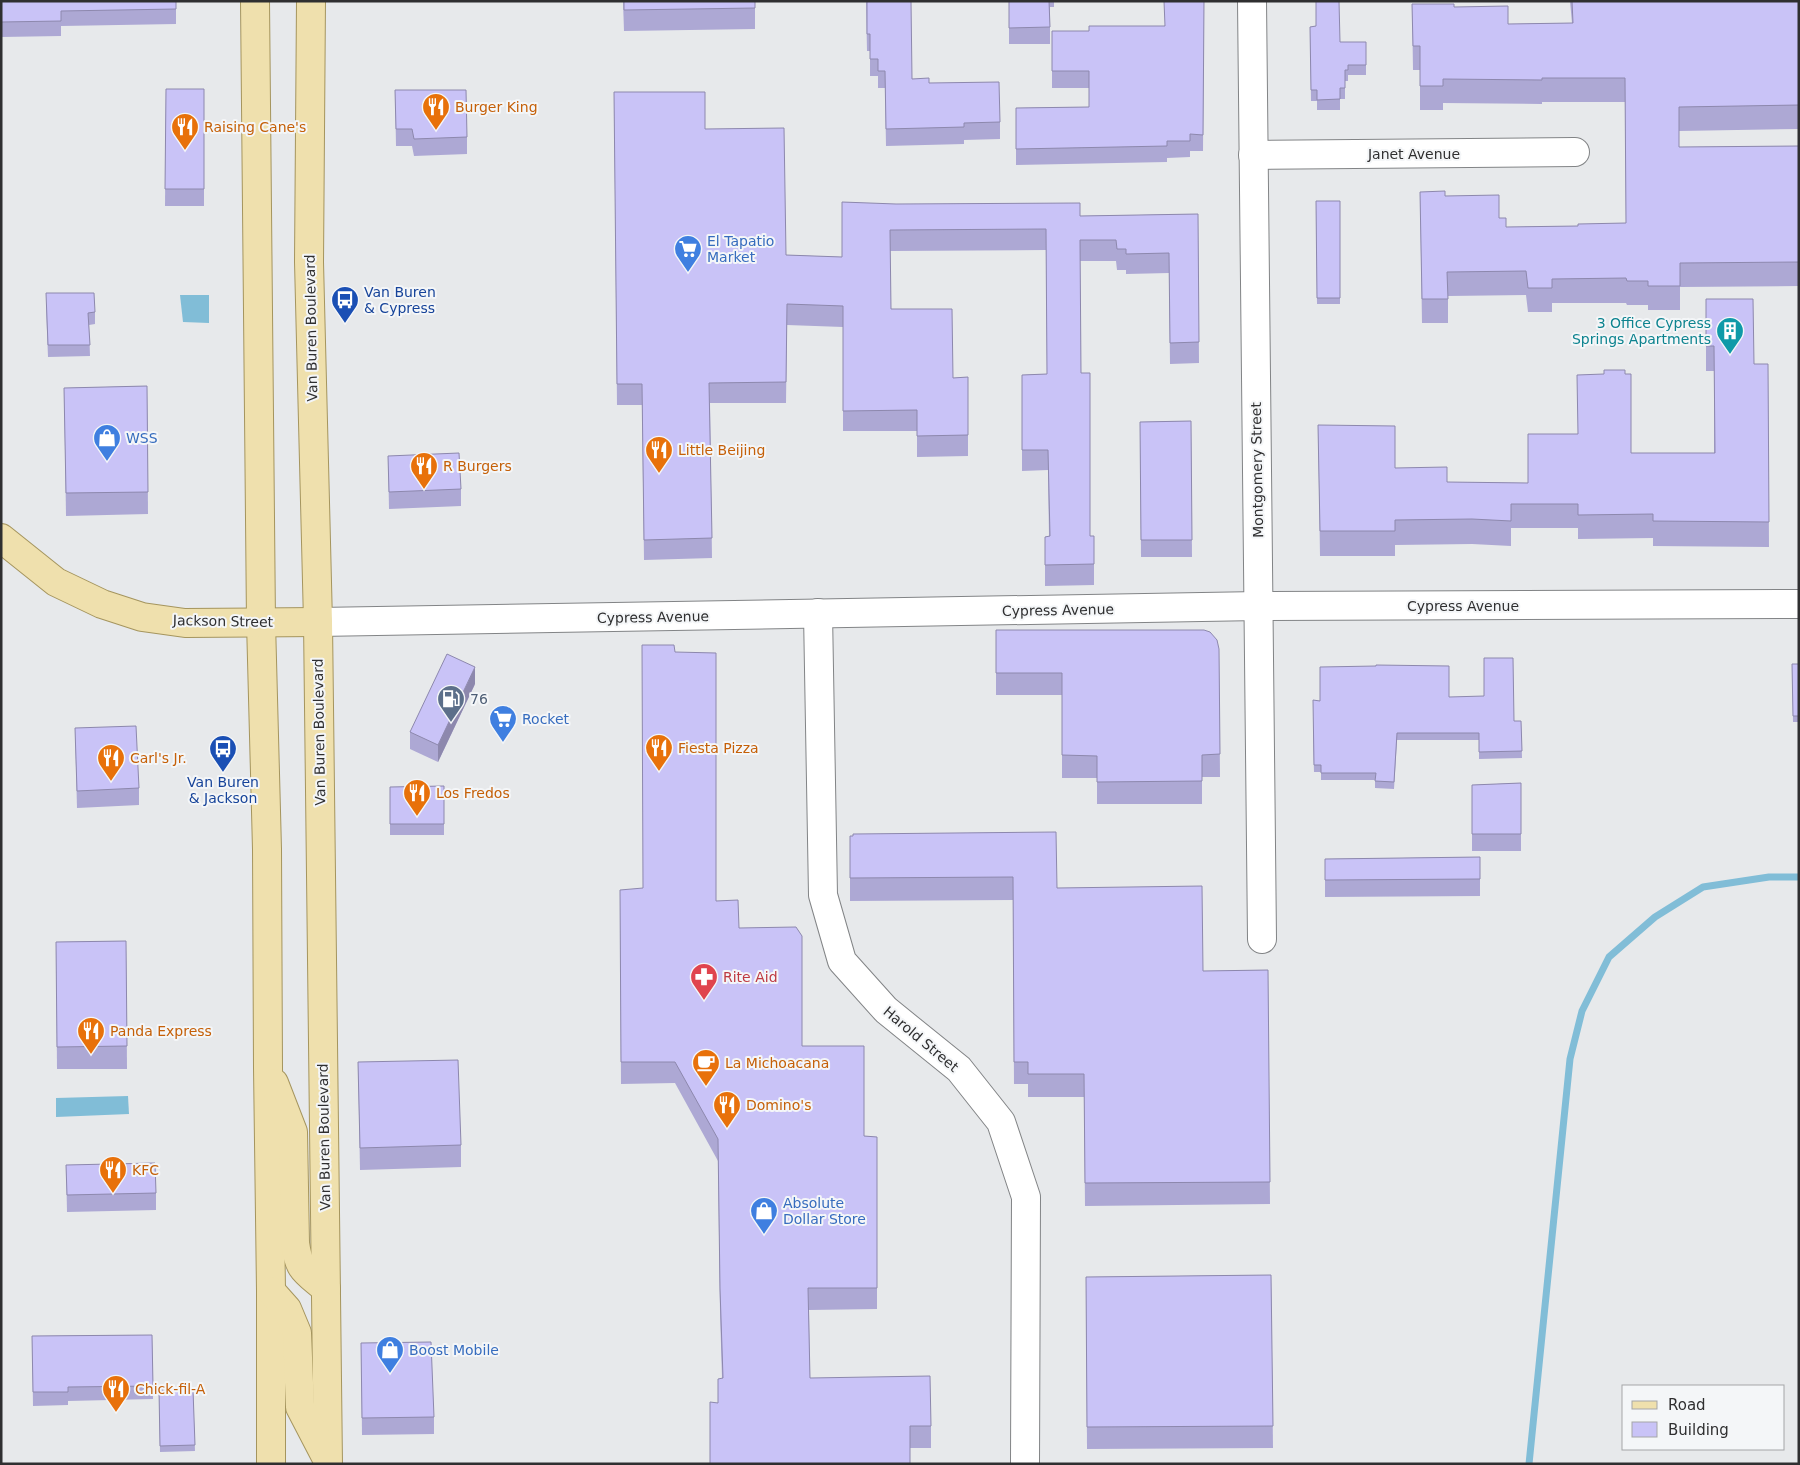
<svg xmlns="http://www.w3.org/2000/svg" width="1800" height="1465" font-family="'DejaVu Sans',sans-serif">
<style>
.water{fill:#81bdd7}
.lines{fill:none;stroke-linecap:round;stroke-linejoin:round}
.stream{stroke:#81bdd7;stroke-width:7}
.minor-casing{stroke:#828486;stroke-width:30}
.major-casing{stroke:#a5955e;stroke-width:30}
.minor{stroke:#fff;stroke-width:28}
.major{stroke:#efe0ad;stroke-width:28}
.wall{fill:#ada8d4}
.shaded-wall{fill:#8d88ad}
.building{fill:#c9c3f7;stroke:#8d88ad}
.labels{text-anchor:middle;stroke-width:4;stroke-linejoin:round;paint-order:stroke}
.food-label{font-size:14px;fill:#c56008;stroke:#f4f6f8;text-anchor:start}
.street-label{font-size:14px;fill:#2f2f30;stroke:#f4f6f8}
.shop-label{font-size:14px;fill:#366cbe;stroke:#f4f6f8;text-anchor:start}
.transit-label{font-size:14px;fill:#164399;stroke:#f4f6f8;text-anchor:start}
.culture-label{font-size:14px;fill:#0d838f;stroke:#f4f6f8;text-anchor:end}
.service-label{font-size:14px;fill:#4e5e75;stroke:#f4f6f8;text-anchor:start}
.health-label{font-size:14px;fill:#be3a42;stroke:#f4f6f8;text-anchor:start}
</style>
<rect width="100%" height="100%" fill="#e7e9eb"/>
<g class="water">
<path d="M180 295H209V323L183 322Z"/>
<path d="M128 1096 129 1114 56 1117V1098Z"/>
</g>
<g class="lines">
<path class="stream" d="M1529 1464 1570 1059 1582 1011 1609 957 1655 917 1703 887 1769 877H1799"/>
<defs>
<g id="minor">
<path d="M1252 1 1262 939"/>
<path d="M1253 155 1575 152"/>
<path d="M818 613 823 895 842 961 886 1010 959 1069 1001 1122 1026 1197 1025 1464"/>
<path d="M318 622 1259 606 1799 604"/>
</g>
<g id="major">
<path d="M255 1 261 622 267 849 268 1068 271 1291V1464"/>
<path d="M311 1 309 262 318 622 328 1464"/>
<path d="M1 538 56 582 102 604 142 617 185 623 318 622"/>
<path d="M274 1083 293 1132 295 1243C299 1271 305 1271 326 1289"/>
<path d="M271 1291 287 1309 297 1333 300 1407 326 1457"/>
</g>
</defs>
<use href="#minor" class="minor-casing"/>
<use href="#major" class="major-casing"/>
<use href="#minor" class="minor"/>
<use href="#major" class="major"/>
</g>
<g class="wall">
<path d="M1 1H176V24L61 26V36L1 37Z"/>
<path d="M623 1H755V29L624 31Z"/>
<path d="M866 1 912 79 929 83 1000 122V139L964 140V144L886 146 885 88H878V76H870V51H867Z"/>
<path d="M1009 1H1054V7H1050V44H1009Z"/>
<path d="M1204 1 1203 151H1190V157L1167 158V162L1016 165V108L1089 107V88H1052V31H1089L1164 26Z"/>
<path d="M1570 1H1799V129L1679 131V147L1799 146V286L1680 287V310H1648V305H1627L1626 303H1552V312H1528L1526 295 1448 296V323H1422L1420 192 1445 196 1499 218 1506 227 1578 226 1626 223 1625 102H1542V104L1443 103V110H1420V70H1413L1412 4 1454 7 1508 24 1572 23Z"/>
<path d="M1316 26 1340 42H1366V75H1348V81H1345V99H1340V110H1317V101H1311L1310 27Z"/>
<path d="M166 89H204V206H165Z"/>
<path d="M395 90 467 137V154L414 156 412 146H396Z"/>
<path d="M614 92 705 129 786 255 842 257V202L1080 216 1198 214 1199 363 1170 364 1169 273 1126 274V270H1117L1116 261H1080L1081 373 1090 536H1094V585L1045 586V537L1049 536 1048 470 1022 471V375L1047 374 1046 250 890 251 891 309 953 378 968 377V456L917 457V431H843V327L787 325 786 403H710L712 558 644 560 642 405H617Z"/>
<path d="M1316 201H1340V304H1317Z"/>
<path d="M1706 299 1754 364H1768L1769 547 1653 546V538L1578 539V528H1511V546L1472 544 1395 545V556H1320L1318 425 1395 468 1447 482 1528 483 1631 453H1714V371H1706Z"/>
<path d="M46 305 95 312V324L89 325 90 356 48 357Z"/>
<path d="M147 386 148 514 66 516 64 388Z"/>
<path d="M1191 421 1192 557H1141L1140 422Z"/>
<path d="M388 456 461 489V506L389 509Z"/>
<path d="M996 630 1219 649 1220 777H1202V804H1097V778H1062V695H996Z"/>
<path d="M1792 664H1799V722H1793Z"/>
<path d="M475 684 438 762 410 749V732Z"/>
<path d="M1449 697 1514 721H1521L1522 758 1479 759V740H1397L1394 789 1375 788V780H1321V772H1314L1313 735Z"/>
<path d="M75 728 139 788V805L77 808Z"/>
<path d="M1521 783V851H1472V785Z"/>
<path d="M444 786V835H390V787Z"/>
<path d="M850 836 1057 888 1203 971 1268 970 1270 1204 1085 1206 1084 1097H1028V1084H1014L1013 900 850 901Z"/>
<path d="M1480 857V896L1325 897V859Z"/>
<path d="M620 890 716 901 739 928 802 1046 864 1136 877 1137V1309L809 1310 810 1378 931 1426V1448H910L718 1403 722 1378 720 1311 718 1161 675 1083 621 1084Z"/>
<path d="M126 941 127 1069H57L56 942Z"/>
<path d="M358 1062 461 1145V1167L360 1170Z"/>
<path d="M66 1165 156 1193V1210L67 1212Z"/>
<path d="M1271 1275 1273 1448 1087 1449 1086 1277Z"/>
<path d="M152 1335 153 1399 68 1401V1405L33 1406 32 1336Z"/>
<path d="M361 1343 434 1417V1434L362 1435Z"/>
<path d="M159 1390H193L195 1451 160 1452Z"/>
</g>
<path class="shaded-wall" d="M475 667V684L438 762V745Z"/>
<g class="building">
<path d="M1 1H176V9L61 11V21L1 22Z"/>
<path d="M624 1H755V8L624 10Z"/>
<path d="M867 1H911L912 79 929 78V83L999 82 1000 122 964 123V127L886 129 885 71H878V59H870V34H867Z"/>
<path d="M1009 1H1049L1050 27 1009 28Z"/>
<path d="M1164 1H1204L1203 135 1190 134V141H1167V146L1016 149V108L1089 107V71H1052V31H1089V26H1165Z"/>
<path d="M1316 1H1339L1340 42H1366V65H1348V70H1345V88H1340V99L1317 100V90H1311L1310 27 1316 26Z"/>
<path d="M1572 1H1799V105L1679 107V147L1799 146V262L1680 263V286H1648V281H1627L1626 278 1552 279V288H1528L1526 271 1447 272 1448 299H1422L1420 192 1445 191V196L1499 195V218H1506V227L1578 226V224L1626 223 1625 78H1542V80L1443 79V86H1420V46H1413L1412 4H1454V7L1508 6V24L1573 23Z"/>
<path d="M166 89H204V189H165Z"/>
<path d="M395 90H466L467 137 414 139 412 129H396Z"/>
<path d="M614 92H705V129L784 128 786 255 842 257V202L896 204 1080 203V216L1198 214 1199 342 1170 343 1169 253 1126 254V249H1117L1116 240H1080L1081 373H1090V536H1094V564L1045 565V537L1050 536 1048 450H1022V375L1047 374 1046 229 890 230 891 309H952L953 378 968 377V435L917 436V410L843 411V306L787 304 786 382 709 383 712 538 644 540 642 384H617Z"/>
<path d="M1316 201H1340V298H1317Z"/>
<path d="M46 293H94L95 312 88 313 90 345H48Z"/>
<path d="M1706 299H1753L1754 364H1768L1769 522 1653 521V514L1578 515V504H1511V521L1472 519 1395 520V531H1320L1318 425 1395 426V468L1447 467V482L1528 483V434H1578L1577 375 1604 374V370H1625V374H1631V453H1715L1714 346H1706Z"/>
<path d="M147 386 148 492 66 493 64 388Z"/>
<path d="M1191 421 1192 540H1141L1140 422Z"/>
<path d="M459 453 461 489 389 492 388 456Z"/>
<path d="M996 630H1204L1210 632 1217 640 1219 649 1220 754 1202 755V781L1097 782V756L1062 755V673H996Z"/>
<path d="M642 645H674L675 652 716 653V901L738 900 739 928 796 927 802 936V1046H864V1136L877 1137V1288H808L810 1378 930 1376 931 1426H910V1464H710V1402L718 1403V1379L723 1378 720 1289 718 1139 675 1062H621L620 890 643 888Z"/>
<path d="M447 654 475 667 438 745 410 732Z"/>
<path d="M1484 658H1513L1514 721H1521L1522 751 1479 752V733H1397L1394 782 1375 781 1376 773H1321V765H1314L1313 700 1320 701V667L1376 666V665L1449 666V697L1484 696Z"/>
<path d="M1792 664H1799V716H1793Z"/>
<path d="M136 726 139 788 77 791 75 728Z"/>
<path d="M1521 783V834H1472V785Z"/>
<path d="M444 786V824H390V787Z"/>
<path d="M1056 832 1057 888 1202 886 1203 971 1268 970 1270 1182 1085 1183 1084 1074H1028V1062H1014L1013 877 850 878V836H853V834Z"/>
<path d="M1480 857V879L1325 880V859Z"/>
<path d="M126 941 127 1046 57 1047 56 942Z"/>
<path d="M458 1060 461 1145 360 1148 358 1062Z"/>
<path d="M155 1163 156 1193 67 1195 66 1165Z"/>
<path d="M1271 1275 1273 1426 1087 1427 1086 1277Z"/>
<path d="M152 1335 153 1386 68 1387V1392H33L32 1336Z"/>
<path d="M431 1342 434 1417 362 1418 361 1343Z"/>
<path d="M159 1390H193L195 1445 160 1446Z"/>
</g>
<defs>
<symbol id="restaurant-pin" viewBox="-11 -11 22 30"><path d="M0 17L-7.5 6A9.5 9.5 0 1 1 7.5 6Z" fill="#e8710a" stroke="#f4f6f8"/><path d="M-5-6h1v4h1v-4h1v4h1v-4h1v5L-1.5 .5V6h-2V.5L-5-1ZM5-6V6H3V1.5H1.5Q1.5-4 5-6Z" fill="#fff"/></symbol>
<symbol id="supermarket-pin" viewBox="-11 -11 22 30"><path d="M0 17L-7.5 6A9.5 9.5 0 1 1 7.5 6Z" fill="#3f7fe0" stroke="#f4f6f8"/><path d="M-6-5.5h2.5l.6 2H6L4.5 2H-2.5L-4.4-4H-6ZM-1.5 3.2a1.3 1.3 0 1 0 .1 0ZM3 3.2a1.3 1.3 0 1 0 .1 0Z" fill="#fff"/></symbol>
<symbol id="bus-pin" viewBox="-11 -11 22 30"><path d="M0 17L-7.5 6A9.5 9.5 0 1 1 7.5 6Z" fill="#1a4fb4" stroke="#f4f6f8"/><path d="M-5-6H5V4H4V6H2V4H-2V6H-4V4H-5ZM-3.5-4V0h7V-4ZM-3.5 1.2v1.5H-2V1.2ZM2 1.2v1.5H3.5V1.2Z" fill="#fff"/></symbol>
<symbol id="building-pin" viewBox="-11 -11 22 30"><path d="M0 17L-7.5 6A9.5 9.5 0 1 1 7.5 6Z" fill="#0f9aa8" stroke="#f4f6f8"/><path d="M-4-6H4V6H1V3H-1V6H-4ZM-2.5-4.3h1.7v1.8h-1.7ZM.8-4.3h1.7v1.8H.8ZM-2.5-1h1.7V.8h-1.7ZM.8-1h1.7V.8H.8Z" fill="#fff"/></symbol>
<symbol id="shop-pin" viewBox="-11 -11 22 30"><path d="M0 17L-7.5 6A9.5 9.5 0 1 1 7.5 6Z" fill="#3f7fe0" stroke="#f4f6f8"/><path d="M-5-2.5h2.3a2.7 3.5 0 0 1 5.4 0H5L5.5 6h-11ZM-1.5-2.5h3a1.5 2.3 0 0 0-3 0Z" fill="#fff"/></symbol>
<symbol id="fuel-pin" viewBox="-11 -11 22 30"><path d="M0 17L-7.5 6A9.5 9.5 0 1 1 7.5 6Z" fill="#5c6f8a" stroke="#f4f6f8"/><path d="M-5.5-6h7V0h2V4h1.3V-2.5L3-4.5l.8-.8L6-3V5H2.5V1h-1V6h-7ZM-4.2-4.7v3.2H.2V-4.7Z" fill="#fff"/></symbol>
<symbol id="pharmacy-pin" viewBox="-11 -11 22 30"><path d="M0 17L-7.5 6A9.5 9.5 0 1 1 7.5 6Z" fill="#e0444e" stroke="#f4f6f8"/><path d="M-2-6h4v4h4v4h-4v4h-4v-4h-4v-4h4Z" fill="#fff"/></symbol>
<symbol id="cafe-pin" viewBox="-11 -11 22 30"><path d="M0 17L-7.5 6A9.5 9.5 0 1 1 7.5 6Z" fill="#e8710a" stroke="#f4f6f8"/><path d="M-5.5-4.5H6V0H3Q3 3.5 0 3.5H-2.5Q-5.5 3.5-5.5 0ZM3-3.2v2h1.7v-2ZM-6 4.5H4V6H-6Z" fill="#fff"/></symbol>
</defs>
<g fill-rule="evenodd">
<use href="#restaurant-pin" x="420" y="91" width="32" height="43"/>
<use href="#restaurant-pin" x="169" y="111" width="32" height="43"/>
<use href="#supermarket-pin" x="672" y="233" width="32" height="43"/>
<use href="#bus-pin" x="329" y="284" width="32" height="43"/>
<use href="#building-pin" x="1714" y="315" width="32" height="43"/>
<use href="#shop-pin" x="91" y="422" width="32" height="43"/>
<use href="#restaurant-pin" x="643" y="434" width="32" height="43"/>
<use href="#restaurant-pin" x="408" y="450" width="32" height="43"/>
<use href="#fuel-pin" x="435" y="683" width="32" height="43"/>
<use href="#supermarket-pin" x="487" y="703" width="32" height="43"/>
<use href="#restaurant-pin" x="643" y="732" width="32" height="43"/>
<use href="#bus-pin" x="207" y="733" width="32" height="43"/>
<use href="#restaurant-pin" x="95" y="742" width="32" height="43"/>
<use href="#restaurant-pin" x="401" y="777" width="32" height="43"/>
<use href="#pharmacy-pin" x="688" y="961" width="32" height="43"/>
<use href="#restaurant-pin" x="75" y="1015" width="32" height="43"/>
<use href="#cafe-pin" x="690" y="1047" width="32" height="43"/>
<use href="#restaurant-pin" x="711" y="1089" width="32" height="43"/>
<use href="#restaurant-pin" x="97" y="1154" width="32" height="43"/>
<use href="#shop-pin" x="748" y="1195" width="32" height="43"/>
<use href="#shop-pin" x="374" y="1334" width="32" height="43"/>
<use href="#restaurant-pin" x="100" y="1373" width="32" height="43"/>
</g>
<g class="labels">
<g class="food-label">
<text x="455" y="112">Burger King</text>
<text x="204" y="132">Raising Cane's</text>
<text x="678" y="455">Little Beijing</text>
<text x="443" y="471">R Burgers</text>
<text x="678" y="753">Fiesta Pizza</text>
<text x="130" y="763">Carl's Jr.</text>
<text x="436" y="798">Los Fredos</text>
<text x="110" y="1036">Panda Express</text>
<text x="725" y="1068">La Michoacana</text>
<text x="746" y="1110">Domino's</text>
<text x="132" y="1175">KFC</text>
<text x="135" y="1394">Chick-fil-A</text>
</g>
<g class="street-label">
<text x="1414" y="159">Janet Avenue</text>
<text transform="translate(311 328) rotate(-91)" y="5">Van Buren Boulevard</text>
<text transform="translate(1257 470) rotate(-91)" y="5">Montgomery Street</text>
<text x="1463" y="611">Cypress Avenue</text>
<text transform="translate(1058 610) rotate(-1)" y="5">Cypress Avenue</text>
<text transform="translate(653 617) rotate(-1)" y="5">Cypress Avenue</text>
<text transform="translate(223 621) rotate(1)" y="5">Jackson Street</text>
<text transform="translate(319 732) rotate(-91)" y="5">Van Buren Boulevard</text>
<text transform="translate(921 1039) rotate(40)" y="5">Harold Street</text>
<text transform="translate(324 1137) rotate(-91)" y="5">Van Buren Boulevard</text>
</g>
<g class="shop-label">
<text x="707" y="246">El Tapatio<tspan x="707" dy="16">Market</tspan></text>
<text x="126" y="443">WSS</text>
<text x="522" y="724">Rocket</text>
<text x="783" y="1208">Absolute<tspan x="783" dy="16">Dollar Store</tspan></text>
<text x="409" y="1355">Boost Mobile</text>
</g>
<g class="transit-label">
<text x="364" y="297">Van Buren<tspan x="364" dy="16">&amp; Cypress</tspan></text>
<text x="223" y="787" text-anchor="middle">Van Buren<tspan x="223" dy="16">&amp; Jackson</tspan></text>
</g>
<g class="culture-label">
<text x="1711" y="328">3 Office Cypress<tspan x="1711" dy="16">Springs Apartments</tspan></text>
</g>
<g class="service-label">
<text x="470" y="704">76</text>
</g>
<g class="health-label">
<text x="723" y="982">Rite Aid</text>
</g>
</g>
<rect width="1800" height="1465" fill="none" stroke="#2f2f30" stroke-width="5"/>
<rect x="1622" y="1385" width="162" height="65" fill="#f4f6f8" stroke="#a5a6a8"/>
<rect x="1632" y="1401" width="25" height="8" fill="#efe0ad" stroke="#a5a6a8"/>
<text x="1668" y="1410" font-size="15" fill="#2f2f30">Road</text>
<rect x="1632" y="1422" width="25" height="15" fill="#c9c3f7" stroke="#a5a6a8"/>
<text x="1668" y="1435" font-size="15" fill="#2f2f30">Building</text>
</svg>
